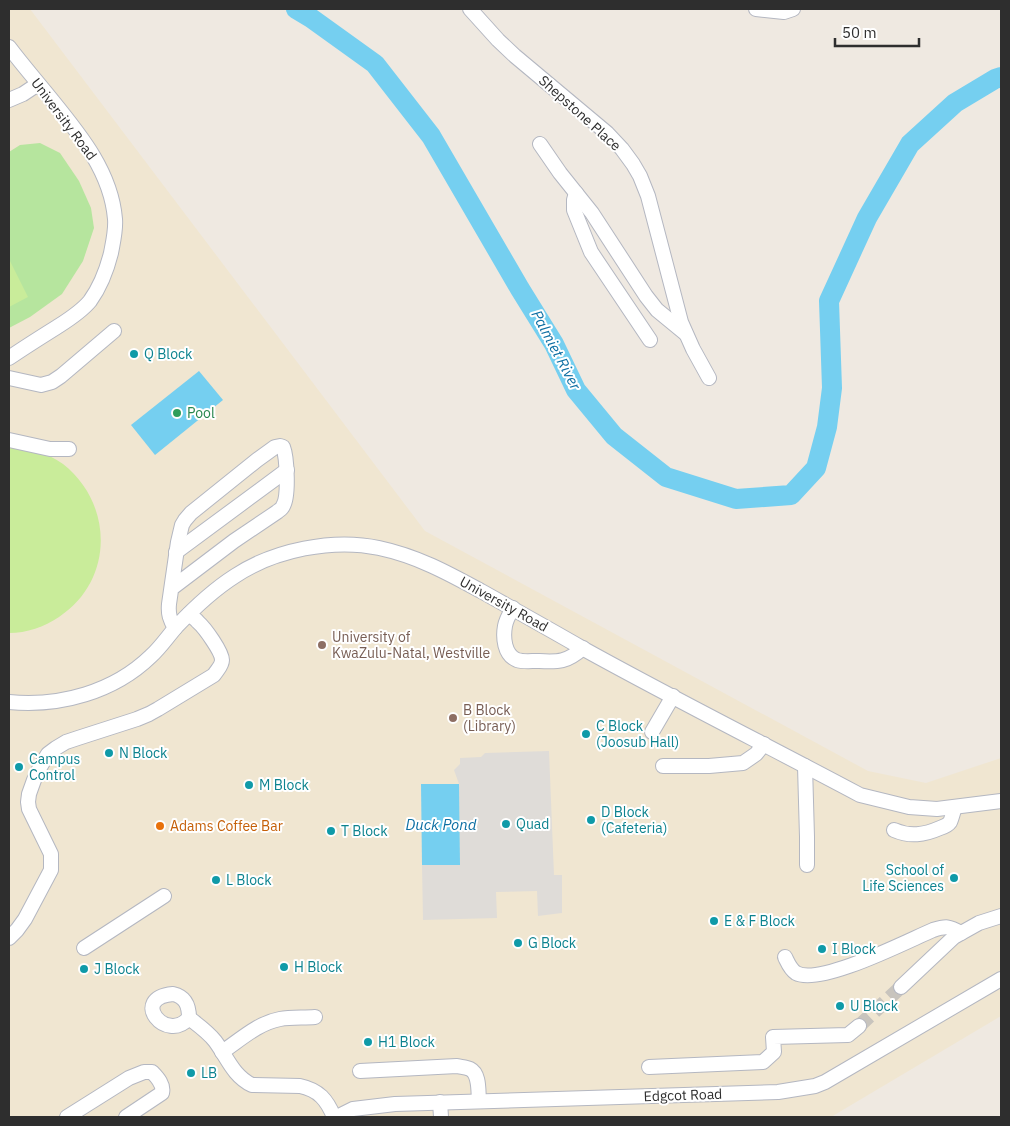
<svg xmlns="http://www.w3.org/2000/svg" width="1010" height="1126" font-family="'IBM Plex Sans',sans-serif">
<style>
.education{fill:#f0e6d1}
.green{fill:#b6e59e}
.pitch{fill:#c9ec9a}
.plaza{fill:#dfdcd8}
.water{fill:#75cff0}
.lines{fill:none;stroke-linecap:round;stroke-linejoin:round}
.river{stroke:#75cff0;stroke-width:20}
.minor-tunnel{stroke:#c8c4bd;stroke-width:14;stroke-dasharray:14 7;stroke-linecap:butt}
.minor-casing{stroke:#b4b7c1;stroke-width:16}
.minor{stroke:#fff;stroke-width:14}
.culture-dot{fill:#0f9aa8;stroke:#fff;stroke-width:2}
.leisure-dot{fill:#2e9e5b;stroke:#fff;stroke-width:2}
.education-dot{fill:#8d6e63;stroke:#fff;stroke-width:2}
.food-dot{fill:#e8710a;stroke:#fff;stroke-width:2}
.labels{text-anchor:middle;stroke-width:4;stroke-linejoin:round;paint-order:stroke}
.street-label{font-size:14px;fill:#2e2e2e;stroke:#fff}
.culture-label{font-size:14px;fill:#0d838f;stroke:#fff;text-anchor:start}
.leisure-label{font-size:14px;fill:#27864d;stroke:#fff;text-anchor:start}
.education-label{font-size:14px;fill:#785e54;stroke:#fff;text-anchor:start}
.food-label{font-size:14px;fill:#c56008;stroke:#fff;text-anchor:start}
.water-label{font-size:15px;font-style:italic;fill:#0d6fa3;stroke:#fff}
</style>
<rect width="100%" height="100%" fill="#efe9e1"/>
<path class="education" d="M9 9H30L425 531 868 771 926 783 1001 758V1016L831 1117H9Z"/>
<path class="green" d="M40 143 60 153 79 181 91 208 94 228 83 261 62 294 30 317 9 328V152L20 145Z"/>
<g class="pitch">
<path d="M9 259 28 297 9 307Z"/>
<path d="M9 446C27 449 47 452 63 464 114 504 114 581 59 617 44 627 27 633 9 633Z"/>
</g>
<path class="plaza" d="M549 751 554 875H562V913L538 916 537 891 496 892 497 918 423 920 422 865H460L459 784 454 770 460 764V758L481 757 485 753Z"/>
<g class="water">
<path d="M199 371 223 400 155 455 131 425Z"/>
<path d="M421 784H459L460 865H422Z"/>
</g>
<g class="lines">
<path class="river" d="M296 9 311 18 375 64 431 136 520 289 554 344 576 390 614 436 666 477 736 499 791 495 816 468 827 427 832 388 829 301 867 218 910 144 955 103 995 79 1001 77"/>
<path class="minor-tunnel" d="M859 1026 901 987"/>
<defs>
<g id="minor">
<path d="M470 9 498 40 515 56 607 133 622 149 633 164 640 176 648 196 681 322 693 349 709 378"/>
<path d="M756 9 784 12 793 9"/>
<path d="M9 47C21 63 34 78 47 94 77 131 111 170 115 219 116 230 113 242 111 253 107 269 100 287 90 301 81 312 68 320 57 327 41 337 25 347 9 358"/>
<path d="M9 100 23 94 38 84"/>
<path d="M540 144 560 173 592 213 646 296 657 310 685 333"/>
<path d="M576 193 574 200V210L591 252 650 340"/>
<path d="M9 378 41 385 52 382 61 376 114 331"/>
<path d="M9 440 50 449H69"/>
<path d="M176 552 287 470"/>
<path d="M172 588 234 541 277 512C279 510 282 509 283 506 289 497 287 457 283 447L280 446 275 447 257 460 191 513 185 520 182 525 178 542 169 604C168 614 170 620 175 628"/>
<path d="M513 608C510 613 506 620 505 626 503 637 504 655 517 660 523 662 531 661 537 661 558 662 566 663 583 648"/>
<path d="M9 702C60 707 114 692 151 656 161 647 168 636 177 626 195 607 213 590 235 576 274 550 333 538 379 548 417 556 448 573 481 591 515 610 549 629 582 648 674 699 768 746 860 795L909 807 937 809 1001 801"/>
<path d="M652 732 673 696"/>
<path d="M663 766H709L743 763 756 754 764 744"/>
<path d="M805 766 807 837V865"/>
<path d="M894 830C910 837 924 835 940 828 943 827 948 825 950 822 952 818 953 812 955 807"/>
<path d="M9 938 17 930 25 919 51 870V854L29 809 28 802 29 794 34 780 40 767 48 754 56 748 66 742 78 738 137 719 149 714 158 709 214 675C217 670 222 666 222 660 222 652 205 628 198 622 196 619 192 617 189 614"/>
<path d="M84 948 164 896"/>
<path d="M785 957C788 963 790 969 796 973 820 986 907 941 933 930 946 926 949 926 961 933"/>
<path d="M901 987 954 937 979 923 1001 916"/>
<path d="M173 994C186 997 189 1006 189 1018 166 1044 129 998 173 994Z"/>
<path d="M189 1018C198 1025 208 1032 215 1041 227 1057 233 1076 252 1085L300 1086C319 1090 327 1100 334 1117"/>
<path d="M222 1052C240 1040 258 1023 280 1019 291 1017 304 1018 315 1017"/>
<path d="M649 1067 763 1062 774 1052 773 1037 848 1035 859 1026"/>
<path d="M360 1071 457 1066C461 1067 466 1067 470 1069 480 1074 478 1091 479 1101"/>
<path d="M440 1102 441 1117"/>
<path d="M67 1117 129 1078 144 1072H152C158 1078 164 1085 162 1093L126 1117"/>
<path d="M337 1117 353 1109 395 1104 778 1092 815 1086 825 1082 1001 979"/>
</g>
</defs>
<use href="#minor" class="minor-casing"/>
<use href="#minor" class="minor"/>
</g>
<g class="culture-dot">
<circle cx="134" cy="354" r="5"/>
<circle cx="586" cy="734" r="5"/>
<circle cx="109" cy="753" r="5"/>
<circle cx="19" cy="767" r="5"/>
<circle cx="249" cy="785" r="5"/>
<circle cx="591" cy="820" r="5"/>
<circle cx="506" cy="824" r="5"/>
<circle cx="331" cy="831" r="5"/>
<circle cx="954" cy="878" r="5"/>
<circle cx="216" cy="880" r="5"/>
<circle cx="714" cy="921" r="5"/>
<circle cx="518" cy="943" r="5"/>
<circle cx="822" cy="949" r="5"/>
<circle cx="284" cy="967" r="5"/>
<circle cx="84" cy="969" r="5"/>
<circle cx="840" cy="1006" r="5"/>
<circle cx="368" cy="1042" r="5"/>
<circle cx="191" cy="1073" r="5"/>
</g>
<circle class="leisure-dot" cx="177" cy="413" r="5"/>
<g class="education-dot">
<circle cx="322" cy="645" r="5"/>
<circle cx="453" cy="718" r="5"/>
</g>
<circle class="food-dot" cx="160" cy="826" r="5"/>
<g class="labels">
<g class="street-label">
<text transform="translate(580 113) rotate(42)" y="5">Shepstone Place</text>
<text transform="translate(64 119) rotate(53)" y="5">University Road</text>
<text transform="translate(504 604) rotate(29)" y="5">University Road</text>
<text transform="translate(683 1095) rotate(-2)" y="5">Edgcot Road</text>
</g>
<g class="culture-label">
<text x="144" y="359">Q Block</text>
<text x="596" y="731">C Block<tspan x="596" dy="16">(Joosub Hall)</tspan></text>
<text x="119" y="758">N Block</text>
<text x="29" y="764">Campus<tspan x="29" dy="16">Control</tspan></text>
<text x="259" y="790">M Block</text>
<text x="601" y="817">D Block<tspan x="601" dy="16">(Cafeteria)</tspan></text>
<text x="516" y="829">Quad</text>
<text x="341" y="836">T Block</text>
<text x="944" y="875" text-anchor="end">School of<tspan x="944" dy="16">Life Sciences</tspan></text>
<text x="226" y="885">L Block</text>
<text x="724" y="926">E &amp; F Block</text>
<text x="528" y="948">G Block</text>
<text x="832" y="954">I Block</text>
<text x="294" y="972">H Block</text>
<text x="94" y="974">J Block</text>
<text x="850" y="1011">U Block</text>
<text x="378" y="1047">H1 Block</text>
<text x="201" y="1078">LB</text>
</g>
<g class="leisure-label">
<text x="187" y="418">Pool</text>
</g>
<g class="education-label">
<text x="332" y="642">University of<tspan x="332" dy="16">KwaZulu-Natal, Westville</tspan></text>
<text x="463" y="715">B Block<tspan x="463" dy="16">(Library)</tspan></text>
</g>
<g class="food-label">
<text x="170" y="831">Adams Coffee Bar</text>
</g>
<g class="water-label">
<text transform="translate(556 350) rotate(62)" y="5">Palmiet River</text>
<text x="441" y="830">Duck Pond</text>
</g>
</g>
<rect width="1010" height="1126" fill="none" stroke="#2e2e2e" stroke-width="20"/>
<path d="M835 38v8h84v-8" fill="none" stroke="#2e2e2e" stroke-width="2.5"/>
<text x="842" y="38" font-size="15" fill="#2e2e2e" stroke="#ffffff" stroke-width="4" paint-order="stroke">50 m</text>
</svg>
